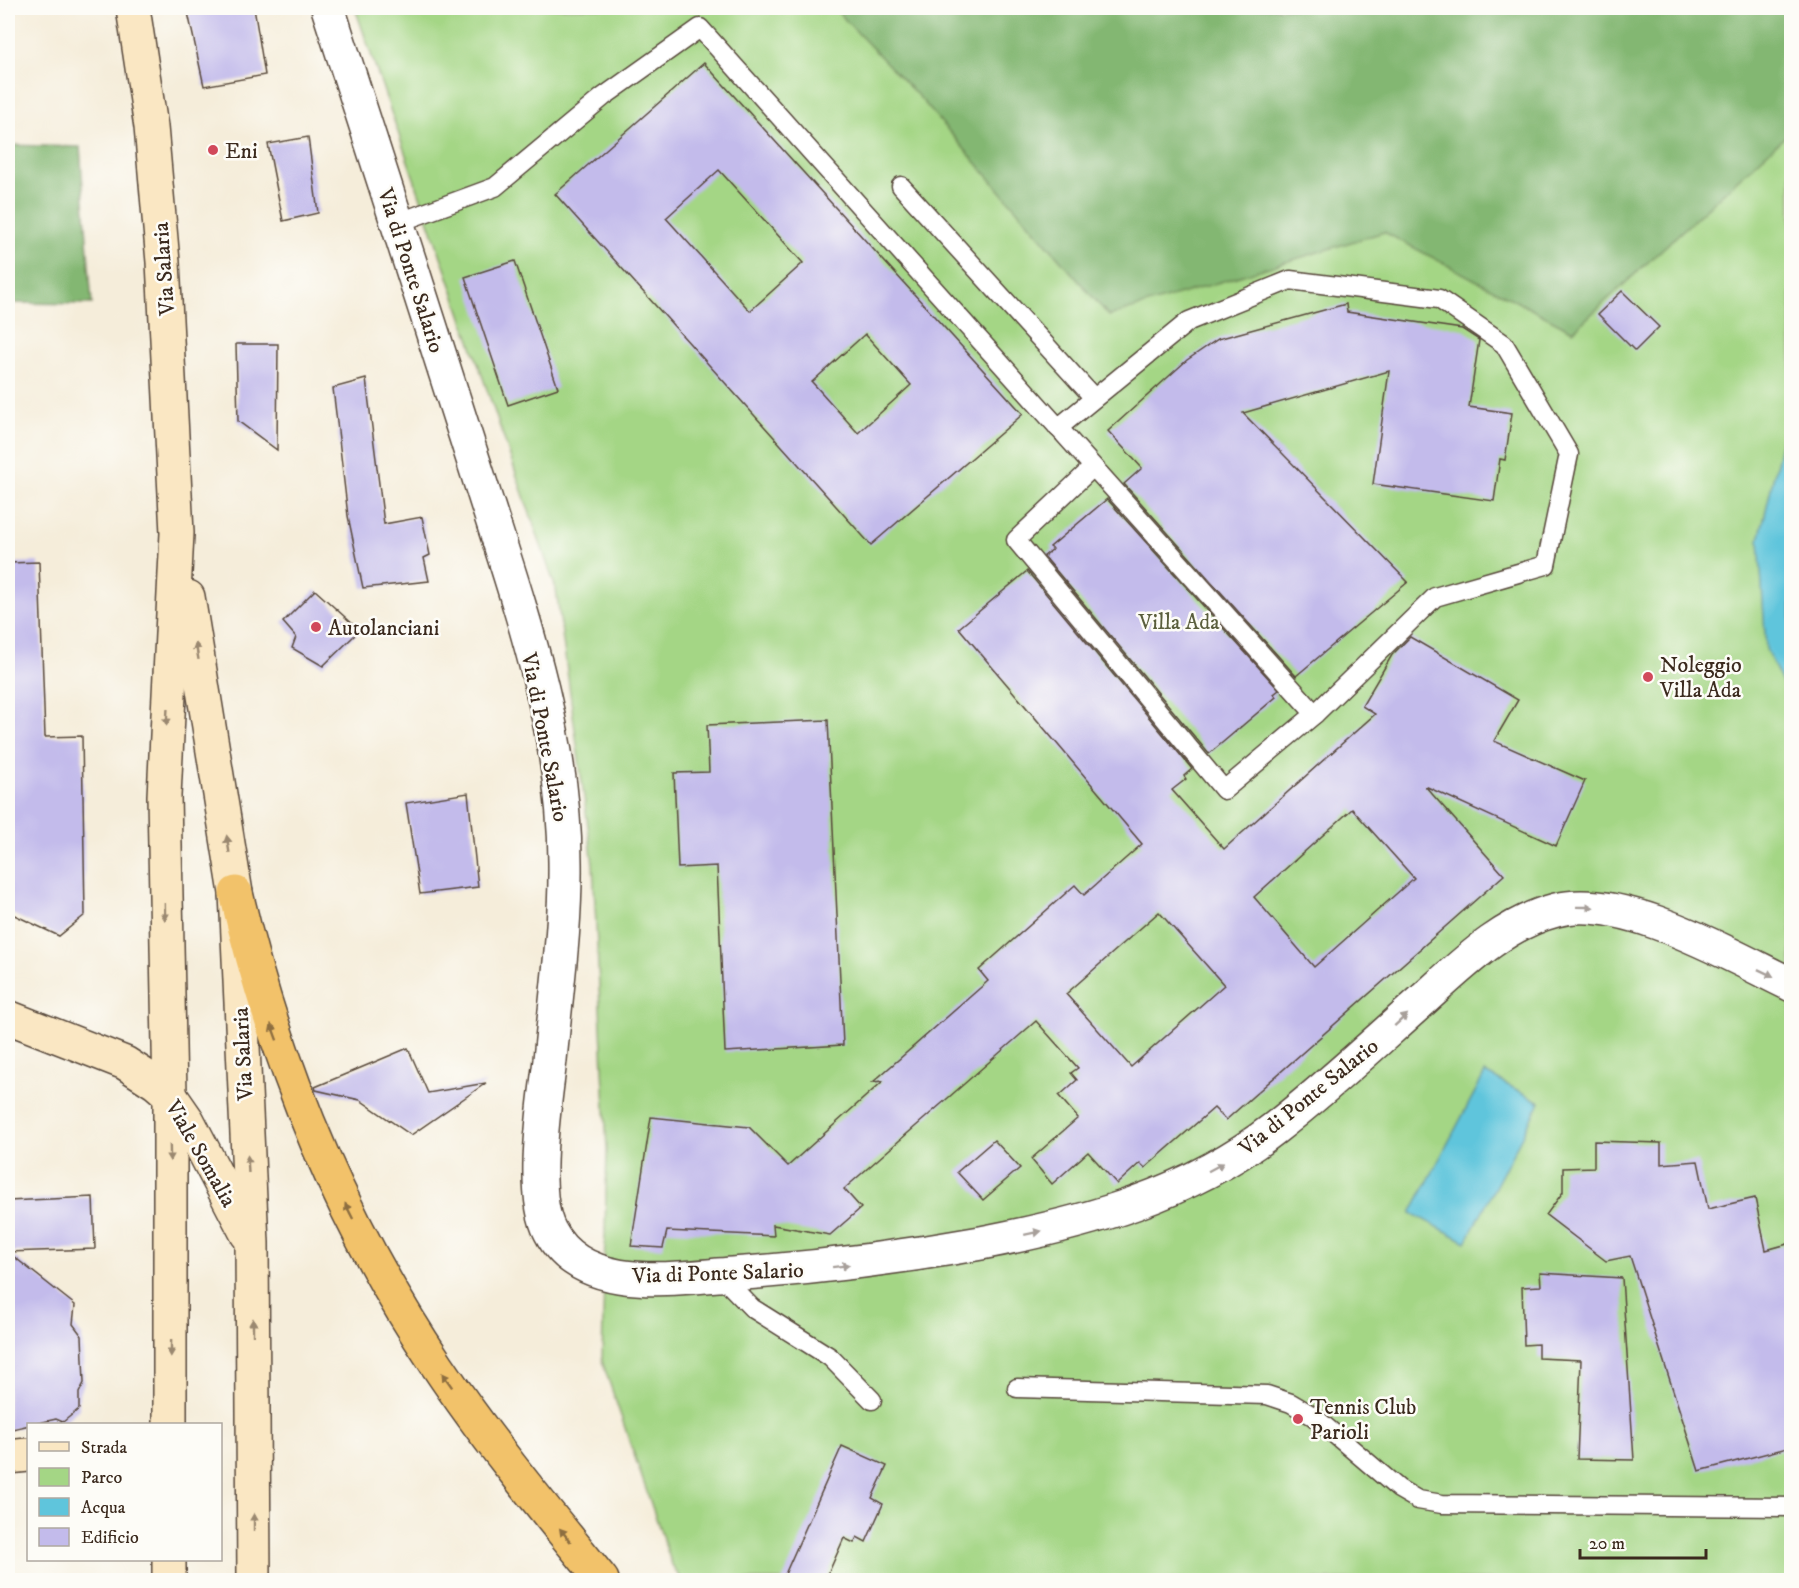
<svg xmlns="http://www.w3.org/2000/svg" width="1799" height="1588" font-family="'IM FELL DW Pica',serif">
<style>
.green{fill:#a4d685;stroke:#708052;stroke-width:1.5}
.forest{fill:#83b772;stroke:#5f7048;stroke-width:1.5}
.water{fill:#5fc5dc;stroke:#4d787d;stroke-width:1.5}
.building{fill:#c3bbeb;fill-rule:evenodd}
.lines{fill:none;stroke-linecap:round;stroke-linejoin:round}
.lane-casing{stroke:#57473a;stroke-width:21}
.street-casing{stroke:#57473a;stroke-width:36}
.secondary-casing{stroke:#57473a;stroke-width:36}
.highway-casing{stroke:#57473a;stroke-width:36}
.lane{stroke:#fff;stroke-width:18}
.street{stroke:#fff;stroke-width:33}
.secondary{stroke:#fae7c3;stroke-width:33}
.highway{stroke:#f2c26a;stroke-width:33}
.oneway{fill:#9a8870}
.oneway2{fill:#a79f9a}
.oneway3{fill:#8d6e40}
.poi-dot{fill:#d1495b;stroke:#fdfcf7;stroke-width:2}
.labels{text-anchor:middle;stroke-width:5;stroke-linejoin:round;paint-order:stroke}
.poi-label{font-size:22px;fill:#3b2a1e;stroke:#fdfcf7;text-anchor:start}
.street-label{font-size:22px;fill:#3b2a1e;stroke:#fdfcf7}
.park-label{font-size:22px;fill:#5a5e3d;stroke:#fdfcf7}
</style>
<rect width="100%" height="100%" fill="#fdfcf7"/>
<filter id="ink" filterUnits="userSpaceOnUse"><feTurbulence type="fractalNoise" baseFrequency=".0167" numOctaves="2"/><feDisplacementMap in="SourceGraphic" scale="12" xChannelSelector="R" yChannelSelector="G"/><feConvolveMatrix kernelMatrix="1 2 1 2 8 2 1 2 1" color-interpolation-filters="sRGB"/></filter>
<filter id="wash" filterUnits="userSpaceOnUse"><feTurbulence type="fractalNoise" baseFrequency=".008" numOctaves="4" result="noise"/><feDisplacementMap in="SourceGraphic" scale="24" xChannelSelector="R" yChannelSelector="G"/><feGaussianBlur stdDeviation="1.35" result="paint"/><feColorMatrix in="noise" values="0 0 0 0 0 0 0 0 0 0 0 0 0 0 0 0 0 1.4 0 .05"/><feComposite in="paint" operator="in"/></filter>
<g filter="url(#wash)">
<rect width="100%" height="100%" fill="#f5edda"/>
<path class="green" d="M355 8H1791V1580H682L672 1565 602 1361 607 1150 593 864 556 589Z"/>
<g class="forest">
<path d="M834 8H1791V131L1573 331 1384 232 1109 316 921 99Z"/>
<path d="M8 145 80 147 92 304 8 303Z"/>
</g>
<g class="water">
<path d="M1791 421V701L1766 649 1759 540 1784 432Z"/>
<path d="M1485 1073 1540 1102 1466 1242 1411 1213Z"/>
</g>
<g id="blocks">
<g class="building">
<path d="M187 8H254L265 75 204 86Z"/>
<path d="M704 63 1023 414 871 545 555 194ZM719 170 803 263 750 311 666 218ZM865 334 911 385 858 433 812 382Z"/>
<path d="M308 137 318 213 283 221 268 144Z"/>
<path d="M515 261 558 388 508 405 465 277Z"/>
<path d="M1622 291 1659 327 1635 351 1598 314Z"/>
<path d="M1346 304 1347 312 1462 329 1479 340 1469 407 1512 413 1505 460 1500 459 1494 501 1373 484 1389 371 1243 413 1408 582 1296 676 1124 484 1142 468 1108 431 1187 360 1218 339Z"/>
<path d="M236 344H278L277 450 238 421Z"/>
<path d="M366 379 384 524 422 517 430 555 424 558 429 581 363 588 348 516 333 388Z"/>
<path d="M1107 499 1279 690 1274 694 1276 697 1209 754 1044 556 1053 549 1050 547Z"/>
<path d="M39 562 45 737 82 736 85 915 59 936 8 912V563Z"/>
<path d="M1027 571 1192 769 1184 776 1186 779 1172 790 1224 849 1375 714 1362 706 1392 655 1410 637 1518 700 1494 741 1585 781 1556 846 1425 786 1504 875 1226 1120 1214 1108 1145 1168 1140 1163 1117 1184 1088 1152 1052 1184 1031 1159 1078 1118 1059 1096 1077 1080 1071 1073 1078 1068 1036 1021 844 1189 861 1208 830 1235 773 1225 774 1236 667 1231 663 1248 631 1246 651 1117 749 1127 788 1166 883 1081 873 1082 988 981 979 970 1075 885 1084 895 1142 844 959 628ZM1352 809 1414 878 1314 967 1254 897ZM1159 912 1224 985 1131 1067 1066 994Z"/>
<path d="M315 590 355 626 353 628 357 633 323 666 292 648 296 637 283 622Z"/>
<path d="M828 720 843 1045 725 1052 717 866 678 868 674 773 709 772 707 725Z"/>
<path d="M468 793 478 887 420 894 406 803Z"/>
<path d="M408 1048 428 1093 486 1083 411 1135 360 1100 316 1090 315 1087Z"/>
<path d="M994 1140 1020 1168 983 1200 957 1172Z"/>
<path d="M1594 1141 1661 1143V1164L1698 1161 1708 1209 1755 1198 1766 1250 1791 1243V1447L1699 1471 1630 1256 1606 1261 1546 1215 1563 1192V1168L1594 1167Z"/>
<path d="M93 1197 95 1249 8 1252V1201Z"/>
<path d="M8 1252 75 1305 73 1324 82 1336 84 1383 79 1393V1409L63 1422 56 1419 8 1430Z"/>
<path d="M1540 1273 1622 1278 1634 1460 1577 1459 1581 1360 1538 1358V1344L1524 1345 1522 1287 1541 1286Z"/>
<path d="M842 1446 887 1466 872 1498 883 1504 866 1542 857 1537 854 1543 844 1538 825 1581H782Z"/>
</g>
</g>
</g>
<g filter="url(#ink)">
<use href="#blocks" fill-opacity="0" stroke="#57473a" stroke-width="1.5"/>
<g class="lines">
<defs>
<g id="lane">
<path d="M901 186 1094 398"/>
<path d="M397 223 495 187 603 97 700 28 1315 714 1224 790 1016 540 1093 467"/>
<path d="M1058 428 1189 321 1290 280 1439 299 1504 344 1569 454 1546 565 1435 597 1315 714"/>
<path d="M720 1275 752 1308 830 1357 872 1400"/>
<path d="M1017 1388 1267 1395 1291 1403 1313 1416 1399 1489 1418 1500 1442 1504 1792 1507"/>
</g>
<path id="street" d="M328 8C377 163 429 319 478 475 517 599 565 730 565 862 566 927 556 995 550 1060 545 1103 530 1193 550 1231 582 1294 673 1278 732 1274 816 1268 898 1258 981 1243 1086 1223 1189 1195 1275 1128 1324 1090 1369 1048 1415 1007 1458 969 1499 925 1556 910 1622 892 1731 956 1792 985"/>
<g id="secondary">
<path d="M133 8 151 127 163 262 177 533 164 796 170 1095V1424"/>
<path d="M188 597 236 893 252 1243 254 1580"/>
<path d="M8 1017 125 1063 156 1083 170 1095 188 1121 247 1234"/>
<path d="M8 1457 28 1455"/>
<path d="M169 1580V1560"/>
</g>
<path id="highway" d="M236 893C275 1060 341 1222 437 1365 487 1440 545 1510 602 1580"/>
</defs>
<use href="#lane" class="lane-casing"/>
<use href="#street" class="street-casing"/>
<use href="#secondary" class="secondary-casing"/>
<use href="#highway" class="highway-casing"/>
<use href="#lane" class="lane"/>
<use href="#street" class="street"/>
<use href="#secondary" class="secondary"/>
<use href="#highway" class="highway"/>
</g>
<defs><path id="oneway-solid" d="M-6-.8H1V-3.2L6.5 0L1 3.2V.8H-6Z" transform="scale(1.5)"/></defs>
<g class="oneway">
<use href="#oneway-solid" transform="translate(197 651) rotate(-100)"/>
<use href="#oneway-solid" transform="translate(167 717) rotate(93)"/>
<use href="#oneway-solid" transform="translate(228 844) rotate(-99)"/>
<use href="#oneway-solid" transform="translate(165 912) rotate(89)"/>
<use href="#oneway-solid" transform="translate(170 1153) rotate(89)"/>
<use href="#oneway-solid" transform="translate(248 1164) rotate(-93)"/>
<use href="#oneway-solid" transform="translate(253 1327) rotate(-90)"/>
<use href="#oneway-solid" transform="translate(171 1348) rotate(91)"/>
<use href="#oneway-solid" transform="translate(254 1522) rotate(-90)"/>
</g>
<g class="oneway2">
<use href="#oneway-solid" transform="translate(1585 907) rotate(1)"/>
<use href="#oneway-solid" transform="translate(1766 973) rotate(26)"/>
<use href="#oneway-solid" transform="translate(1401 1020) rotate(-42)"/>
<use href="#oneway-solid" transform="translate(1216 1167) rotate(-28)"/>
<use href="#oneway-solid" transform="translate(1033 1233) rotate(-12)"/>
<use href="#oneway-solid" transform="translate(841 1266) rotate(-7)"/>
</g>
<g class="oneway3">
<use href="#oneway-solid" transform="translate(274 1032) rotate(-110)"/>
<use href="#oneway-solid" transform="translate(349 1211) rotate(-117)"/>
<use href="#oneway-solid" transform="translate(447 1380) rotate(-125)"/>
<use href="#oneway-solid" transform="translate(565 1535) rotate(-129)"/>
</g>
</g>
<g class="poi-dot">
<circle cx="213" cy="150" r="6"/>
<circle cx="316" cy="627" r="6"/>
<circle cx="1648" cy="677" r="6"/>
<circle cx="1298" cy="1419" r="6"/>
</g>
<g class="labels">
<g class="poi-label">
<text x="225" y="158">Eni</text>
<text x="328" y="635">Autolanciani</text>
<text x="1660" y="672">Noleggio<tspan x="1660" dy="25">Villa Ada</tspan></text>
<text x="1310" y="1414">Tennis Club<tspan x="1310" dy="25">Parioli</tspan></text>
</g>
<g class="street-label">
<text transform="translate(163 269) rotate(-94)" y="8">Via Salaria</text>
<text transform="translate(412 270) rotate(72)" y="8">Via di Ponte Salario</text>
<text transform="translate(546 737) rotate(79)" y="8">Via di Ponte Salario</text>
<text transform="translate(242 1054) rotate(-93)" y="8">Via Salaria</text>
<text transform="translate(1308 1096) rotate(-39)" y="8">Via di Ponte Salario</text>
<text transform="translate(202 1153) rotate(60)" y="8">Viale Somalia</text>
<text transform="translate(718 1272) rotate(-2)" y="8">Via di Ponte Salario</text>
</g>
<g class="park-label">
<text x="1179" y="629">Villa Ada</text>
</g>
</g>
<rect width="1799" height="1588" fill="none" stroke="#fdfcf7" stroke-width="30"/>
<rect x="27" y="1423" width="195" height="138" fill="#fdfcf7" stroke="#afa8a0" stroke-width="1.5"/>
<rect x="39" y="1442" width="30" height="9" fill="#fae7c3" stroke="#afa8a0" stroke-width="1.5"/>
<text x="81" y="1453" font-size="18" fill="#3b2a1e">Strada</text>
<rect x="39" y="1468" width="30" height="18" fill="#a4d685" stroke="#afa8a0" stroke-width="1.5"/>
<text x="81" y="1483" font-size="18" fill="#3b2a1e">Parco</text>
<rect x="39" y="1498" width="30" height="18" fill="#5fc5dc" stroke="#afa8a0" stroke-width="1.5"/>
<text x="81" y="1513" font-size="18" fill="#3b2a1e">Acqua</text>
<rect x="39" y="1528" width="30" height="18" fill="#c3bbeb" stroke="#afa8a0" stroke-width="1.5"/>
<text x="81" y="1543" font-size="18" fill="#3b2a1e">Edificio</text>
<path d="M1580 1549v9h126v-9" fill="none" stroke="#3b2a1e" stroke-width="3"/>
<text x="1589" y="1549" font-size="18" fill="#3b2a1e" stroke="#fdfcf7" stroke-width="4.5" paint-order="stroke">20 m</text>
</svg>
